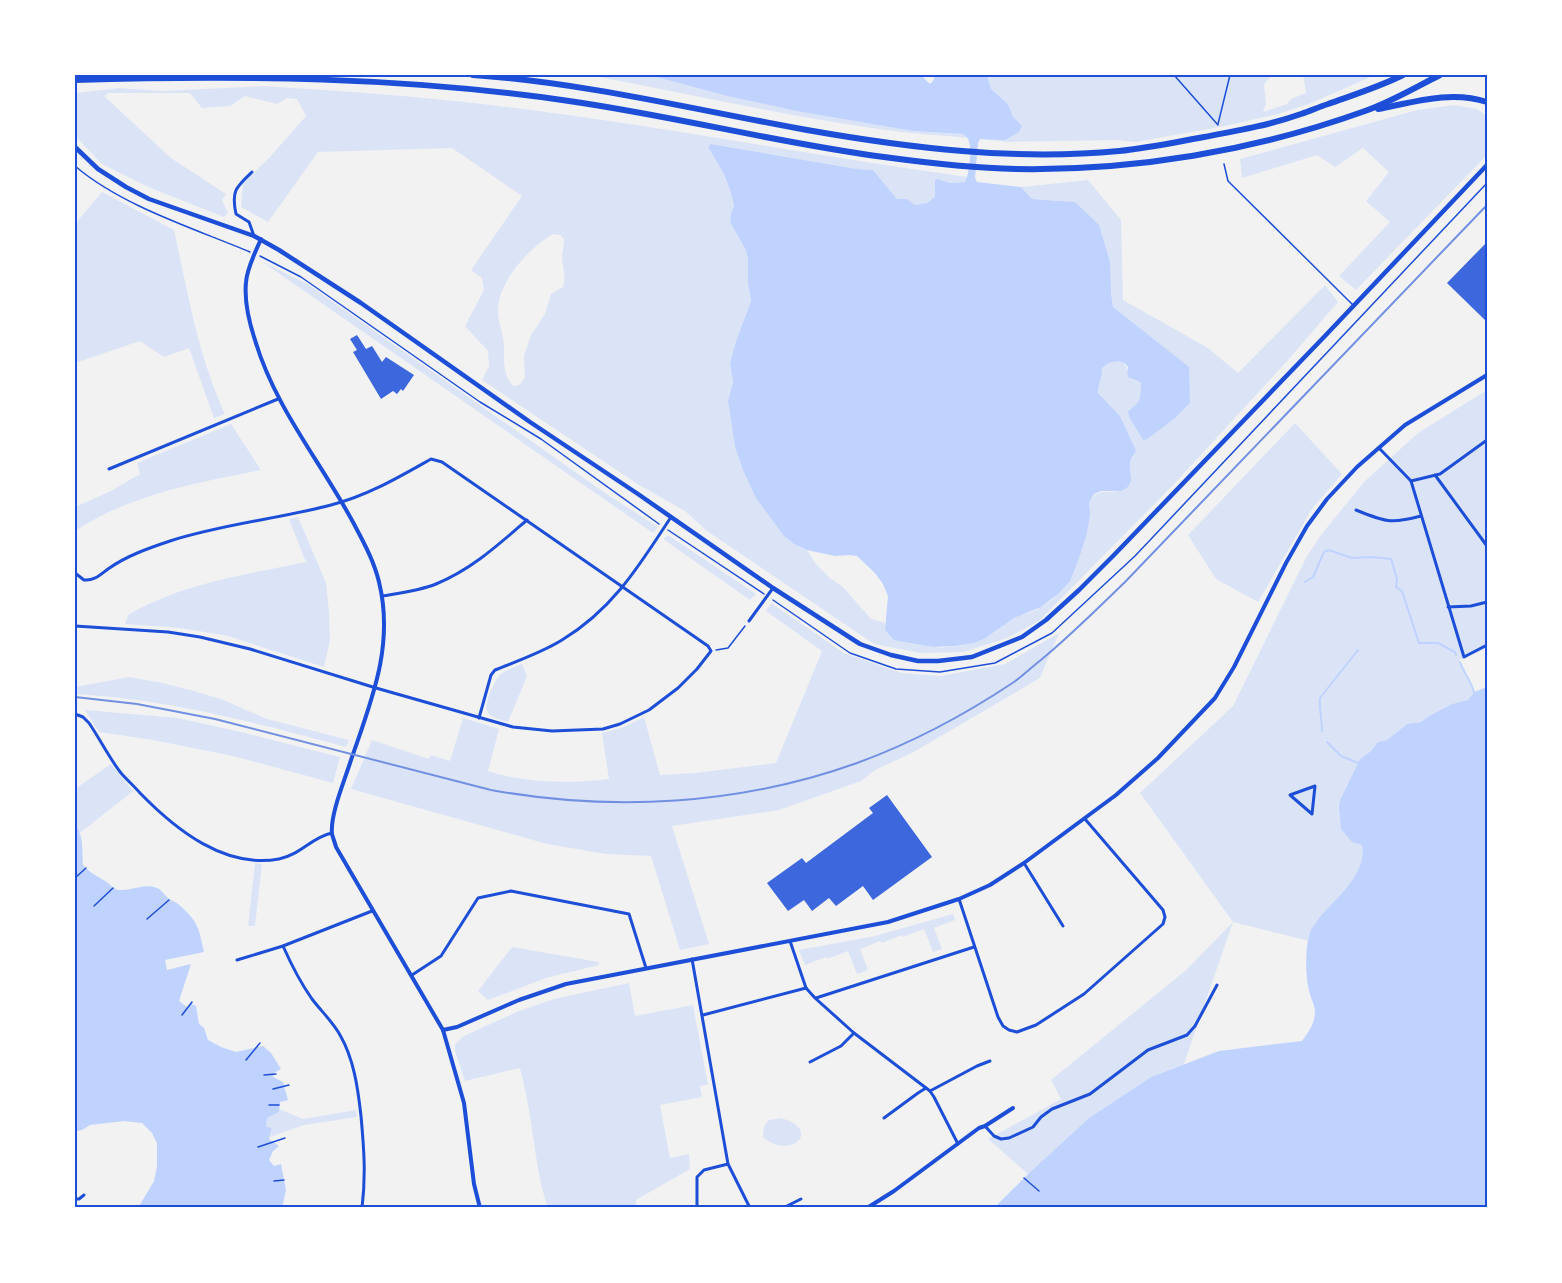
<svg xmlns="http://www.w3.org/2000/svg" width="1562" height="1283" font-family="Karla,sans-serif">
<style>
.green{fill:#dbe4f7;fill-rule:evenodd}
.water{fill:#bfd3fe}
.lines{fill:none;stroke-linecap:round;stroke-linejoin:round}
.stream{stroke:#bfd3fe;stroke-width:2}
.building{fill:#3d67dc}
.path{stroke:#1d4ed8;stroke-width:1.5}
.service{stroke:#1d4ed8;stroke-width:1.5}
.minor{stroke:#1d4ed8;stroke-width:3}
.tertiary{stroke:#1d4ed8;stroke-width:4}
.secondary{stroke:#1d4ed8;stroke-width:4.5}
.motorway{stroke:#1d4ed8;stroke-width:6}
.rail{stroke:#7290e2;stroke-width:2}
.neatline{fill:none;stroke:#1d4ed8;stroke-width:2}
</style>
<rect width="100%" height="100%" fill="#f2f2f2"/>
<g class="green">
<path d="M589 75H649L727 96 796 111 913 131 963 134 968 138C940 135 913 134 886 130 786 116 688 94 589 75Z"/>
<path d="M987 75H1272L1264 84 1266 104 1263 112 1287 104 1291 99 1306 93 1303 75H1375L1309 104 1278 114 1225 126 1136 142 1116 140 1008 142 980 139 986 138 1013 117 1008 104 991 89Z"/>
<path d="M264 86C340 91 415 96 491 105 650 124 808 155 967 177L965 182 950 183 938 179 935 180C936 201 937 202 915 205L907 199H897L873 170 857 169 712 144 708 147 724 174 730 190 734 207 731 213 730 222 746 250 748 260V283L751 301 736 341 730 363 733 382 728 401 735 447 771 517 784 536 794 544 807 550 816 564 830 578 843 587 871 619 885 623V630C898 635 920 645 933 647 946 649 974 644 986 638 997 632 1006 622 1016 617 1023 614 1031 613 1038 609 1078 587 1086 545 1089 503 1098 484 1112 497 1127 488L1131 473 1130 461 1134 456 1120 416 1098 393C1098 384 1103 377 1102 368 1109 361 1117 360 1125 363L1130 379 1138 381 1141 383C1140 399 1142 401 1128 411L1129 417 1143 440 1174 419 1123 316 1113 307 1111 293 1075 202 1032 199 1021 187 1088 180 1121 220 1123 300 1208 348 1238 373 1325 285 1338 302 1288 360 1176 482 1039 621 1007 638 964 652 920 653 874 644 707 531 685 511 639 485 482 380 489 366 488 351 465 326 484 290 482 278 471 270 522 196 452 148 318 152 268 222 241 207 243 183 269 158 306 116 297 99 287 98 277 104 245 96 230 106 202 108 190 93H109L104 96 171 158 226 194 222 200 228 213 224 217 148 187 102 164 75 136V93L120 88 161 91ZM553 234 560 235 564 239C564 245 563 249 562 255 562 268 567 274 563 287L551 294 545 314 531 335 524 356 525 377 522 382 519 385 514 386C503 378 504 360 504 347 504 335 498 323 498 311 498 281 529 248 553 234Z"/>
<path d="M1454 105 1477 109 1487 116V155L1356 290 1339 276 1390 222 1366 201 1389 172 1363 148 1335 167 1317 155 1242 178 1240 159 1417 110Z"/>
<path d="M102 192 174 230C188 293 198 356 225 414L214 418 189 348 164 357 140 341 75 363V224Z"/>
<path d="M261 261 309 285 605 493 658 527 653 533Z"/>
<path d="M1487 390V648L1459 660 1474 692 1468 700 1452 704 1429 716 1421 722 1407 724 1387 740 1378 742 1371 751 1360 759 1341 798 1352 842 1362 845C1369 886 1315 904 1309 941L1233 922 1184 1064 1151 1077 1089 1118 1028 1174 988 1139 1061 1099 1051 1080 1185 971 1233 922 1140 793 1233 706 1307 556 1321 535 1364 482 1418 433Z"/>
<path d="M1295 423 1342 474 1312 509 1258 602 1216 579 1188 535Z"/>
<path d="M231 424 261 470C197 483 131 494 75 531V507L111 491 140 474 137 463Z"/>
<path d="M298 517 326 583 329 612 330 640 324 667 228 636 180 628 125 624 128 615C183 583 245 575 306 562L289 519Z"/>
<path d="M668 535 756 594 750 600 663 539Z"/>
<path d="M771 603 844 653 902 673 941 676 1005 664 1059 633 1040 678 912 753 875 770 861 781 779 810 672 826 709 944 680 950 651 856 606 854 547 844 351 789 372 740 429 759 431 755 450 761 463 718 499 729 488 771C525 783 571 784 609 779L602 733 624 727 644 717 660 775 695 773 776 763 822 651 766 611Z"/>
<path d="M522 664 527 676 508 722C502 720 490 718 487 711 484 704 495 679 500 675 505 670 516 667 522 664Z"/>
<path d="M129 677 158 682 190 690 221 699 267 719 349 740 346 747C256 723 168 699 75 694V687Z"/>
<path d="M85 710 178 718 241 732 340 757 333 783 233 756 153 740 99 732Z"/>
<path d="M111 764 133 791 80 833 75 825V789Z"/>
<path d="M255 863 262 864 255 926H248Z"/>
<path d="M953 914 955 920 934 928 942 949 933 952 924 929 903 937 902 935 882 943 880 941 860 949 868 970 857 974 848 951 827 959 826 957 805 965 799 950 875 936Z"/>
<path d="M512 947 599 962V965L546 978 488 1000 478 991Z"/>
<path d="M629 983 635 1016 693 1005 708 1085 700 1086 702 1097 660 1105 670 1158 689 1154 690 1169 636 1200V1208H548C539 1182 536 1156 532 1129 529 1108 525 1088 520 1068L465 1081 455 1051V1044L464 1036 519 1011 554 999Z"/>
<path d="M279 1109 303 1119 356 1110 357 1117 304 1125 270 1137 272 1129 266 1128 267 1118 279 1112Z"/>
<path d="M781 1118C824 1130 789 1161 763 1137L764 1126 769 1120Z"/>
</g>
<g class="water">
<path d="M649 75H921L930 84 933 81 935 75H987L991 89 1008 104 1013 117 1022 126 1019 132 1005 140 980 139 978 143 975 178 977 182 1021 187 1032 199 1075 202 1099 225 1110 262 1111 293 1113 307 1189 367 1190 403 1174 419 1147 439 1143 440 1129 417 1128 411C1142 401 1140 399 1141 383 1133 376 1125 383 1128 367L1125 363C1117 360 1109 361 1102 368 1103 377 1098 384 1098 393L1120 416 1136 451 1130 461 1131 481 1127 488 1121 491H1101L1094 494 1091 499 1089 503 1090 514 1087 533 1079 559 1070 581 1058 594 1041 607 1014 618 986 638 974 643 955 646 933 647 894 640 885 630 888 596 883 584 875 573 857 556 849 555 835 556 807 550 794 544 784 536 756 498 743 470 735 447 728 401 733 382 730 363 736 341 751 301 748 283V260L746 250 730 222 731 213 734 206 730 190 724 174 708 147 711 144 857 169 873 170 897 199H907L915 205 927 203 935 197V180L938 179 950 183 965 182C969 175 972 149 969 142 968 137 966 137 963 134L913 131 796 111 727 96Z"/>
<path d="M1487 687V1208H994L1028 1174 1089 1118 1151 1077 1219 1051 1302 1041C1308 1033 1315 1023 1315 1012 1315 1005 1310 997 1309 990 1305 975 1305 944 1311 930 1313 926 1317 922 1319 918 1336 897 1367 875 1362 845L1352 842 1341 829 1339 806 1341 798 1360 759 1371 751 1378 742 1387 740 1407 724 1421 722 1429 716 1452 704 1468 700 1474 692Z"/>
<path d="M75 825C84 835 82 852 83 865 90 873 97 876 105 881 111 884 113 890 120 890 132 891 145 883 157 888 162 890 163 894 167 897 170 901 175 901 178 904 198 921 199 928 204 952L165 960 167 970 191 964 179 1001 188 1008 190 1003 196 1006 199 1024 204 1028 208 1040 221 1047 236 1052 263 1046 271 1053 281 1069 274 1073 273 1077 283 1082 288 1100 280 1102 279 1112 267 1118 266 1127 272 1128 269 1139 279 1146 273 1151 269 1160 274 1166 281 1164 286 1190 282 1208H138L154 1181 157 1166V1143L152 1133 142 1123 124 1121 90 1125 82 1130 75 1131Z"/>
</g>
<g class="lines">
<g class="stream">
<path d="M1305 582 1313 577 1324 552 1329 550 1352 558 1372 557 1391 559 1397 579 1396 587 1402 591 1419 643H1438L1455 652 1456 655"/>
<path d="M1460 662C1464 673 1471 681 1474 692"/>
<path d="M1322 731C1322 720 1319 708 1320 698L1358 650"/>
<path d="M1327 742 1341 756 1358 763"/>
</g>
</g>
<g class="building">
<path d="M1487 242V322L1447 283Z"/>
<path d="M357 335 366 349 372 346 382 362 386 357 414 375 403 391 401 389 397 394 393 391 381 399 353 352 357 350 350 339Z"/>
<path d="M887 795 932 857 873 900 863 886 836 906 829 898 812 911 804 900 788 911 767 883 802 858 806 863 873 813 869 808Z"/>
</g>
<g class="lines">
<g class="path">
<path d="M75 166C122 206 193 228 250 252"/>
<path d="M260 256 301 277 480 402 541 439 659 524"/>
<path d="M668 530 764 594"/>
<path d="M773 600 850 653 896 669 940 672 995 663 1052 633 1135 556 1487 183"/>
<path d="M716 650 728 648 745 626"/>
<path d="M75 878 86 868"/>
<path d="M94 906 113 888"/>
<path d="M147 919 169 900"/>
<path d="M182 1015 192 1002"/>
<path d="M246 1060 260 1043"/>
<path d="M264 1075 276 1074"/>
<path d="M273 1089 289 1085"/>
<path d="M269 1105H279"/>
<path d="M258 1147 285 1138"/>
<path d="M1024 1178 1039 1191"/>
<path d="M274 1181 284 1180"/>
<path d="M996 1207 998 1208"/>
</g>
<g class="service">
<path d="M1174 75 1218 125"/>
<path d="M1218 124 1230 75"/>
<path d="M1224 164 1228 181 1353 305"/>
</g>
<g class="minor">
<path d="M252 172C236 187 231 191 236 214L249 222 254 236"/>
<path d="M1379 448 1411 481 1464 657 1487 645"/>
<path d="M109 469 278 399"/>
<path d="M1435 475 1487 546"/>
<path d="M1411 481 1440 474 1487 440"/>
<path d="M1356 510C1385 522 1391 524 1421 516"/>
<path d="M75 573 84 580C94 581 100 575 108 569 126 556 149 548 170 541 223 524 278 519 331 505 367 496 399 477 431 459L442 462 708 646 711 651 697 669 678 688 649 710 620 724 603 729 552 731 513 727 376 688 250 649 200 637 168 632 75 626"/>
<path d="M382 596C400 593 419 591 436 584 472 569 498 545 527 520"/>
<path d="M1448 607 1471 606 1487 602"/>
<path d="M749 621 773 588"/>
<path d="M75 714 83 717 89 723C100 739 109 758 121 773 127 780 134 786 140 793 176 830 225 869 279 859 300 855 312 837 332 833"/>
<path d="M479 718 491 675 495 670C517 661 541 653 562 640 613 609 639 566 671 517"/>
<path d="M1315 786 1312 814 1290 795Z"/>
<path d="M1024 863 1063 926"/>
<path d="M959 899 998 1017 1003 1026 1009 1030 1017 1032 1036 1025 1084 994 1163 924 1165 917 1163 910 1085 819"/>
<path d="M790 941 806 988 815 998 854 1033 930 1091 934 1097 958 1144"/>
<path d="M283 946C291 964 300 982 312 999 321 1011 333 1022 340 1035 354 1059 358 1089 361 1116 364 1149 366 1175 362 1208"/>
<path d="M692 959 728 1164 750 1208"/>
<path d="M237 960 283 946 372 911"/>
<path d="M412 975 441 956 478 898 511 891 629 914 646 968"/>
<path d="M816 998 974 947"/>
<path d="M703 1015 806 988"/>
<path d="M810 1062 841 1046 854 1033"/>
<path d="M930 1091 977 1066 990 1061"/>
<path d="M884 1118 918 1093 926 1088"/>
<path d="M985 1126 994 1136 1001 1139 1009 1138 1033 1127 1041 1117 1052 1109 1090 1094 1148 1050 1187 1035 1195 1026 1217 985"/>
<path d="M75 1199H79L84 1195"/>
<path d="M697 1208V1177L704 1170 728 1164"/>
<path d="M783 1208 801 1199"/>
</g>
<g class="tertiary">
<path d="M261 239C255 253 247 268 246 282 244 302 249 322 255 340 275 408 321 462 354 524 364 543 374 561 379 582 395 647 370 704 350 763 344 782 330 815 332 834 333 838 335 843 336 847L443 1030 464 1103 474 1184 480 1208"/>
<path d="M443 1030 457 1027 519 1000 566 984 888 922 959 899 990 885 1024 863 1116 795 1158 758 1215 698 1234 667 1286 563 1307 526 1327 499 1357 467 1405 425 1487 375"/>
<path d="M867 1208 894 1191 979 1128 985 1126 1013 1108"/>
</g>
<path class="secondary" d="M75 147 98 169 126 187 149 199 254 236 279 250 361 303 530 422 638 494 773 588 860 644 891 655 918 661H938L972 657 1022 637 1046 620 1079 590 1113 556 1324 337 1487 165"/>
<g class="motorway">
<path d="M473 75C586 83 696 110 807 130 909 148 1015 161 1119 151 1148 148 1176 142 1204 137 1236 131 1270 125 1301 114 1310 111 1319 107 1328 104 1353 95 1379 87 1403 75"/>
<path d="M75 80C240 75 405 77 569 101 674 116 778 143 884 157 928 163 972 168 1016 169 1134 171 1254 151 1365 111 1391 102 1416 87 1440 75"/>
<path d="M1378 109C1414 102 1451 90 1487 102"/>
</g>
<path class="rail" d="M75 697 137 704 215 719 491 790C613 812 740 805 857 763 912 743 966 714 1014 682 1024 675 1033 666 1042 659 1071 635 1098 608 1125 582L1487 205"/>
</g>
<rect width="1562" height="1283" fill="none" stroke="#ffffff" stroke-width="153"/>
<rect x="76" y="76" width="1410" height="1130" class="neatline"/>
</svg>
